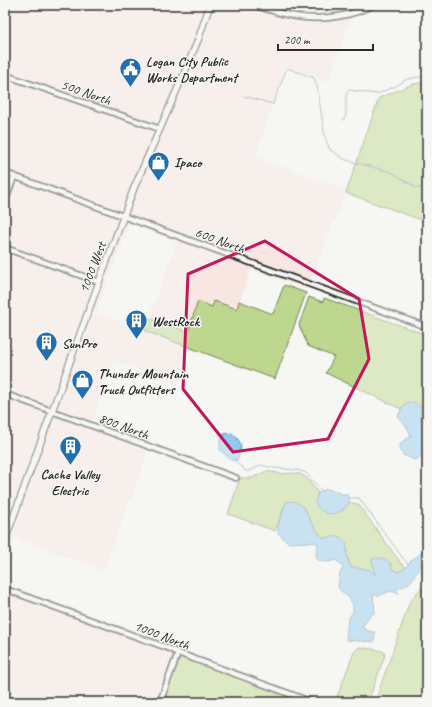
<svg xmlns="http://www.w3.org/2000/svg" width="432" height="707" font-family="Caveat,sans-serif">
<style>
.built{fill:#f8e6e2}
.green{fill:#bed78e;stroke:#74815c}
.water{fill:#90caef;stroke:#688aa1}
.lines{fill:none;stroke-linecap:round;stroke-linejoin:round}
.stream{stroke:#688aa1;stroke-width:1}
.minor-casing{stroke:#2b2b2b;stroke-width:8}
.major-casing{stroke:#2b2b2b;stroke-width:8}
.minor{stroke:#f6f6f2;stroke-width:4.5}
.major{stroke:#f6f6f2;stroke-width:5.5}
.marked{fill:none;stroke:#c2185b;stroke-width:3;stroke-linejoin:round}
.labels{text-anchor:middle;stroke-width:3;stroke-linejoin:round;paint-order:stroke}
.poi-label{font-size:14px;font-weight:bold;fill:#2b2b2b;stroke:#f6f6f2;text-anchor:start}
.street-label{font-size:14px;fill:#2b2b2b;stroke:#f6f6f2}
</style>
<rect width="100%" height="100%" fill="#f6f6f2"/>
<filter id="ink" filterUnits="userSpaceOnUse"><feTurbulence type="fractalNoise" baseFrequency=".025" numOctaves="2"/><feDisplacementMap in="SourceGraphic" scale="8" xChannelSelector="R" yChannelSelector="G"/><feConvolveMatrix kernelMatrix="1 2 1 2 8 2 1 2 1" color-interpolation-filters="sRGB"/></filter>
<g filter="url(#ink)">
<g class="built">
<path d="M5 5H356L328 82 285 67 255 157 347 190 307 289 251 269 237 309 214 301 212 307 188 332 149 318 177 241 130 224 96 312 188 347 175 383 114 361 90 429 148 451 104 571 14 537 5 561Z"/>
<path d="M5 585 87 614 179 651 162 702H116L99 696 96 702H5Z"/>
</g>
<g class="green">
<path d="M427 82V222L346 193 379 98 413 84Z"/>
<path d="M284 285 306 293 275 379 145 331 149 318 188 332 198 301 212 307 214 301 237 309 239 301 273 314Z"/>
<path d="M309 297 323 302 324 298 427 335V426V424L406 403 401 409 326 373 334 357 308 346 299 325Z"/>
<path d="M267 471 282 474 291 473 300 474 307 478 318 493 315 503 342 511 350 502 359 505 400 562 405 567 403 570 397 572 392 569 391 563 373 567 376 575C367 568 362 569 351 567L346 554 347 548 329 537 324 538C315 530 308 518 304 507L286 502 275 531 228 514 240 478H252Z"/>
<path d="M421 588 427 596V702H375L410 601Z"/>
<path d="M359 647 383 651 385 655 368 702H335L354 652Z"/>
<path d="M179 656 306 702H162Z"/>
</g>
<g class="water">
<path d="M415 402 421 408V419L427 424V439L426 442 427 443V452C423 453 420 458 415 460L403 455 400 451V445L404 440 411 437C409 428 404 423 398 417L401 409 406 403Z"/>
<path d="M232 433C242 442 243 448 237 460H231L220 450V441L224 434Z"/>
<path d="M326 489 333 490 341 494H347L350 502C339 515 326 520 315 503L318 493Z"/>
<path d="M294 501 304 507 307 514 316 530 324 538 338 536 346 542C348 554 345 555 351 567L364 569H368L375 574 373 567 372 559C381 556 390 559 392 569L397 572 403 570 412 560 427 549V563C419 566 416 575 410 582 407 586 401 587 396 589L399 594 391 591 378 596 373 594 375 612 367 619 362 628 369 631 375 632 374 642 346 640 348 619 353 612V604L349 598 338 588 340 573 343 568 341 564 336 560C329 562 317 565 316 554 316 550 318 546 318 543L308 542 289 543 278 533V525L286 502Z"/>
</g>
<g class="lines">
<g class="stream">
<path d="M244 96 273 104 287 68 314 78 317 86 325 137 330 150 346 160 391 172 417 188 427 187"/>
<path d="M343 120 346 116V97L348 90 377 94 398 85 405 80 413 78 427 76"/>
<path d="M235 459 236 462 246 471 252 470 261 465 274 468 298 470 306 473 321 490 323 491"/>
<path d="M348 498H359L402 557 408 564"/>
</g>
<defs>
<g id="minor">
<path d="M254 5C285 15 306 22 340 16 351 14 362 11 372 5"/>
<path d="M5 75 160 129"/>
<path d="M5 173 427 327"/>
<path d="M5 201 14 177"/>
<path d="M5 248 99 282"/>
<path d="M5 394 236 478"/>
<path d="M5 589 168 648 178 653 312 702"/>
<path d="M160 702 178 653"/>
</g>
<path id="major" d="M5 540 99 282 134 188 183 76 198 40 210 5"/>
</defs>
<use href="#minor" class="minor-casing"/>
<use href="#major" class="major-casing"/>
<use href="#minor" class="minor"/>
<use href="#major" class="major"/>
</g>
</g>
<path d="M0 0H432V707H0ZM265 241 359 299 369 359 328 439 233 452 183 389 188 274Z" fill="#f6f6f2" fill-opacity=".55" fill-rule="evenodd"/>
<path class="marked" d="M265 241 359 299 369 359 328 439 233 452 183 389 188 274Z"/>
<defs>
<symbol id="civic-pin" viewBox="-11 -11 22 30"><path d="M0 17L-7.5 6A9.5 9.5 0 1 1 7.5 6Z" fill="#1f6fb2" stroke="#f6f6f2"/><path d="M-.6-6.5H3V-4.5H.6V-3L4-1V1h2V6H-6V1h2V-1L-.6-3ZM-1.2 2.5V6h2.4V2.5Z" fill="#fff"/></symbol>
<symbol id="shop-pin" viewBox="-11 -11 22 30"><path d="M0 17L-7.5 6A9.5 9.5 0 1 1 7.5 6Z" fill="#1f6fb2" stroke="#f6f6f2"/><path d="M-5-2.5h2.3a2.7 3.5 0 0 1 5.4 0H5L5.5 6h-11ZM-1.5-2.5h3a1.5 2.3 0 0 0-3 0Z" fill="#fff"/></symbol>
<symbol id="building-pin" viewBox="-11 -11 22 30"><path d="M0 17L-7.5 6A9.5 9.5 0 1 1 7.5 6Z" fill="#1f6fb2" stroke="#f6f6f2"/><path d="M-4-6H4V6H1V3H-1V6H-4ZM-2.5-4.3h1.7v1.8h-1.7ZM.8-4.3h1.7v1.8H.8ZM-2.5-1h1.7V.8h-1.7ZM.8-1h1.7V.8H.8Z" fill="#fff"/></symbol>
</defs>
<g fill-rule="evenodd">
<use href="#civic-pin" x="118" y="56" width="25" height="34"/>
<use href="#shop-pin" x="146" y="150" width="25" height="34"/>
<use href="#building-pin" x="124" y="308" width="25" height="34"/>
<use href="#building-pin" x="34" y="330" width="25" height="34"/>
<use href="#shop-pin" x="70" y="368" width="25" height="34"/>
<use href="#building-pin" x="58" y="434" width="25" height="34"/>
</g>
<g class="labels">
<g class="poi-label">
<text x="146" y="66">Logan City Public<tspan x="146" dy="16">Works Department</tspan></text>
<text x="174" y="167">Ipaco</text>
<text x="152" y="326">WestRock</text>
<text x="62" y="348">SunPro</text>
<text x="98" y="378">Thunder Mountain<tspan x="98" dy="16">Truck Outfitters</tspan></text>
<text x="70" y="479" text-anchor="middle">Cache Valley<tspan x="70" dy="16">Electric</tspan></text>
</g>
<g class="street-label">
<text transform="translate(86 92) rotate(19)" y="5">500 North</text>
<text transform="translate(220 240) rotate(20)" y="5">600 North</text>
<text transform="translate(92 267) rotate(-69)" y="5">1000 West</text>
<text transform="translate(124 426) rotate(20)" y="5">800 North</text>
<text transform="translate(162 635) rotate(21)" y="5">1000 North</text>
</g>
</g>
<rect width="432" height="707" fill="none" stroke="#f6f6f2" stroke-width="20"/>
<rect x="10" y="10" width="412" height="687" fill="none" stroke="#2b2b2b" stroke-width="1.5" filter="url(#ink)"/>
<path d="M278 44v6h95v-6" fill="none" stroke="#2b2b2b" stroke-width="2"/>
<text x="284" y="44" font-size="12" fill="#2b2b2b" stroke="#f6f6f2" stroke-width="3" paint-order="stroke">200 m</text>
</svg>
